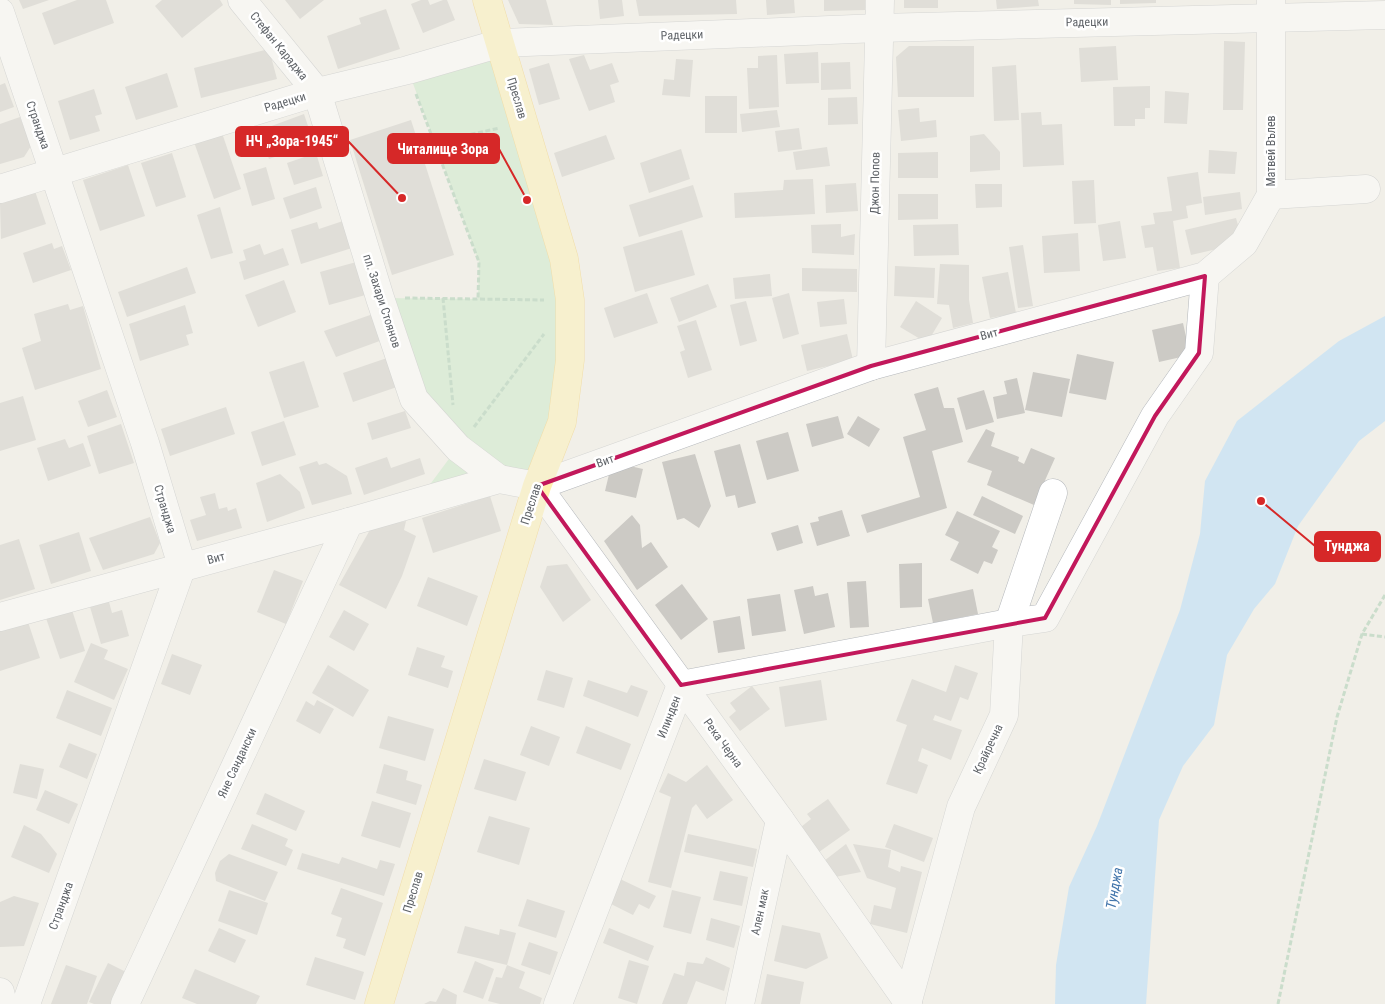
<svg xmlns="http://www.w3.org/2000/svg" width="1385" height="1004" font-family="'Roboto Condensed',sans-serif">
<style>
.green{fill:#c5e8c5}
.water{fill:#aadaff}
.building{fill:#cccac5}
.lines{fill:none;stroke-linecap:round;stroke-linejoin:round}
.minor-casing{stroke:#b5b8bc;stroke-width:29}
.major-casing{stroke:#f2c960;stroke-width:29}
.path{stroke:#9cc7a9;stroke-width:3;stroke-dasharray:5 2.5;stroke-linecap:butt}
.minor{stroke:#fff;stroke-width:28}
.major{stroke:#fff2af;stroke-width:28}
.marked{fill:none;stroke:#c2185b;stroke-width:4;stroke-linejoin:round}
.labels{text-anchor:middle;stroke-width:5;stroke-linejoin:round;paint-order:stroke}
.street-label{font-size:12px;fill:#5f6368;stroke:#fff}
.water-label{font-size:14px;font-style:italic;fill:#4174aa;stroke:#fff}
.leader{fill:none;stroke:#d62828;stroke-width:2}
.callout-dot{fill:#d62828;stroke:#fff;stroke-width:2}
.callout{fill:#d62828;stroke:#d62828;stroke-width:2}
.callout-label{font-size:14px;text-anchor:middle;font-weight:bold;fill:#fff}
</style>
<rect width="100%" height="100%" fill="#f1efe8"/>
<path class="green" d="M501 43 570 300 537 486 417 502 457 448 414 399 380 298 478 299 479 262 408 70Z"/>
<path class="water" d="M1385 316V421L1359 441 1298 526 1275 584 1254 609 1227 655 1214 725 1183 766 1159 820 1146 1004H1055L1056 965 1069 887 1097 826 1180 610 1200 534 1205 481 1237 421 1339 341Z"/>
<g class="building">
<path d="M19 0H49L23 9Z"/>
<path d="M77 0H106L114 23 54 45 42 13Z"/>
<path d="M162 0H220L223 5 182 38 155 6Z"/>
<path d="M285 0H324L300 19Z"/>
<path d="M421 0H428L430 5 443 0H447L455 20 423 33 411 4Z"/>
<path d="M508 0H546L553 25 519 24Z"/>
<path d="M598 0H622L624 16 600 19Z"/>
<path d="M636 0H736L737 14 639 16Z"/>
<path d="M766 0H794L795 13 767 15Z"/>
<path d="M824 0H865V10L824 11Z"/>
<rect x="904" y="0" width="34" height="8"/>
<path d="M996 0H1038L1039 6 997 9Z"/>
<path d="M1074 0H1111V5L1074 4Z"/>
<path d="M1120 0H1156V3L1120 4Z"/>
<path d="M386 9 400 49 338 69 327 36 361 24 359 18Z"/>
<path d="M1224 41 1245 42 1243 110H1223Z"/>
<path d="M909 46H974V97H898L896 57Z"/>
<path d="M1116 46 1118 80 1081 82 1079 48Z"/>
<path d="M269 49 277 79 201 98 194 68Z"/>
<path d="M818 52 819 83 786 84 784 54Z"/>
<path d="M584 55 590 70 612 63 619 82 610 85 615 102 589 111 569 59Z"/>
<path d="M777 55 779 107 749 109 747 68H758V56Z"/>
<path d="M676 59 693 60 690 97 662 95 664 79 674 80Z"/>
<path d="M850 62 851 89 821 90V63Z"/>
<path d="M549 63 560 99 539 105 529 69Z"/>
<path d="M1016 65 1019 120 994 121 992 67Z"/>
<path d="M167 73 178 107 136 120 125 87Z"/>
<path d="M5 83 14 107 0 112V85Z"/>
<path d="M1150 86V108H1145V119H1135V126H1114L1113 87Z"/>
<path d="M94 89 102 114 95 116 100 131 70 140 58 101Z"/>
<path d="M1165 91 1189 93 1187 124 1164 123Z"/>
<rect x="705" y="96" width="32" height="37"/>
<path d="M857 97 858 124 828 125V98Z"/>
<path d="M919 108 920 122 936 120 937 137 901 141 898 110Z"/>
<path d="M777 110 780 127 742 132 740 114Z"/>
<path d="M1041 112 1042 125 1062 124 1064 165 1023 167 1021 113Z"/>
<path d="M304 114 311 135 289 142 292 151 269 159 258 131Z"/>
<path d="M20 117 31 146 24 157 0 164V124Z"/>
<path d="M411 120 454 255 392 275 350 140Z"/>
<path d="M799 128 802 149 778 152 775 131Z"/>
<path d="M222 133 241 189 214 199 194 142Z"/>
<path d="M984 134 1000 152V170L970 172V136Z"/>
<path d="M606 135 615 159 562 177 554 153Z"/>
<path d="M827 147 830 166 796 170 793 152Z"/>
<path d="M681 149 690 179 649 193 640 163Z"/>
<path d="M1209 150 1237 152 1235 174 1208 173Z"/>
<path d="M938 152V178H898V153Z"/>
<path d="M172 153 186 197 156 207 141 163Z"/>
<path d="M316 153 323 176 294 185 287 163Z"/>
<path d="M128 165 145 216 100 231 83 180Z"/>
<path d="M266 167 275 199 252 206 243 174Z"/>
<path d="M1198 172 1202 203 1186 206 1188 218 1173 221 1180 268 1157 271 1153 247 1145 248 1141 226 1155 224 1153 213 1172 211 1167 177Z"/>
<path d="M813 179 815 214 735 218 734 193 783 190 784 180Z"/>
<path d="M1094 180 1096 223 1074 224 1072 181Z"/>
<path d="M856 183 858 211 826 213 825 185Z"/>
<path d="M975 184H1002V207L976 208Z"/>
<path d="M693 185 703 217 639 237 629 205Z"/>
<path d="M316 187 322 208 290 219 283 198Z"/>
<path d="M35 191 46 224 1 239 0 203Z"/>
<path d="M1240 192 1242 209 1205 215 1203 197Z"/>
<path d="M898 194H938V219L898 220Z"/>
<path d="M220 207 233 253 211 259 197 215Z"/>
<path d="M1236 218 1243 243 1191 255 1185 230Z"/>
<path d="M343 221 352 248 301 264 291 230 317 222 319 229Z"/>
<path d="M1120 221 1126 258 1103 261 1098 225Z"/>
<path d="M841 224V237L855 234 854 255 812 253 811 225Z"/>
<path d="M958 224 959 255 914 256 913 225Z"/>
<path d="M682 230 695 275 635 292 623 247Z"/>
<path d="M1078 233 1080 271 1044 273 1042 236Z"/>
<path d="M52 243 54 249 62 246 71 270 33 283 23 253Z"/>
<path d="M260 244 264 255 283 248 289 265 244 280 239 262 246 260 243 250Z"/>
<path d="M1023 245 1033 306 1018 308 1009 247Z"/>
<path d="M360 261 369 294 329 305 320 272Z"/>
<path d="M940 264 969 265V300L973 323 953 328 949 305 937 304Z"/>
<path d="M895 266 935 268 934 298 894 296Z"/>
<path d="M187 267 196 293 127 317 118 292Z"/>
<path d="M802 268 857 269V292L802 291Z"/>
<path d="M1008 272 1016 313 990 318 982 277Z"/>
<path d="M770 274 772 296 735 299 733 278Z"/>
<path d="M284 280 296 312 258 327 245 295Z"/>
<path d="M708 284 717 307 679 322 670 298Z"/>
<path d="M647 293 658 323 614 338 604 308Z"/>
<path d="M789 293 799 334 783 339 772 298Z"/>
<path d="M844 299 847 324 820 327 817 302Z"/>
<path d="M746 301 757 341 740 346 730 305Z"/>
<path d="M916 301 942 318 927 343 900 327Z"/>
<path d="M68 304 70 310 83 306 101 369 35 390 22 348 41 341 34 314Z"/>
<path d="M185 305 193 333 186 335 189 345 140 361 129 324Z"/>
<path d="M376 313 385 339 336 357 324 331Z"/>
<path d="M696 320 712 370 688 378 680 352 685 350 677 326Z"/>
<path d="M1183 323 1190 355 1159 362 1152 330Z"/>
<path d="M847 334 853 360 807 371 801 345Z"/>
<path d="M1077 354 1114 362 1106 400 1069 393Z"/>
<path d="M387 358 397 387 353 402 343 373Z"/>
<path d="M304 361 319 407 284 418 269 372Z"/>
<path d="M1033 372 1070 379 1062 417 1025 410Z"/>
<path d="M1017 378 1025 413 997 419 993 397 1007 394 1004 381Z"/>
<path d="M938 387 944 408H954L963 442 932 451 947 508 867 533 861 515 920 497 903 437 926 430 914 394Z"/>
<path d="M107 390 117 417 88 427 78 401Z"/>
<path d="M984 390 994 422 966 430 957 398Z"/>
<path d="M23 396 36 440 0 451V403Z"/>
<path d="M226 407 235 434 170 456 161 429Z"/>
<path d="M405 411 411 428 372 440 367 423Z"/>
<path d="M838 416 844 438 812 447 806 424Z"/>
<path d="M858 416 880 429 869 447 847 434Z"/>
<path d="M284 421 296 455 262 466 251 432Z"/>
<path d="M121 424 134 463 99 474 87 436Z"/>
<path d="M986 429 995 433 991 446 1019 457 1018 461 1024 464 1031 448 1055 458 1034 505 987 485 992 471 967 462Z"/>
<path d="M788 432 799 471 767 480 756 441Z"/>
<path d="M65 439 69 448 83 443 91 466 48 481 37 448Z"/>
<path d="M740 444 756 503 738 508 735 495 726 497 714 451Z"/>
<path d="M695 454 711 506 699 528 684 518 677 520 662 462Z"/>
<path d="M387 457 391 468 420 458 425 474 364 495 355 468Z"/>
<path d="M317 461 319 465 326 463 347 476 352 494 312 505 299 467Z"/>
<path d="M612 462 643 469 636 498 605 491Z"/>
<path d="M280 474 300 492 305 508 267 522 256 483Z"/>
<path d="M215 493 219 509 227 507 228 511 236 508 242 528 197 541 190 520 206 515 200 497Z"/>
<path d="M490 496 501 531 433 553 422 518Z"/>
<path d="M982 496 1023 516 1015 534 973 515Z"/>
<path d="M842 510 850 536 817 546 810 523 819 521 818 517Z"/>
<path d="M957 511 1000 531 992 547 998 550 992 564 984 561 978 574 950 560 959 542 945 535Z"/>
<path d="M632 515 640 525 642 548 651 542 668 567 637 590 604 541Z"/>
<path d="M150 517 160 543 154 554 103 570 89 538Z"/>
<path d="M406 521 404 530 416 536 402 576 386 609 339 585 371 528Z"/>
<path d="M798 525 803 543 777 551 771 533Z"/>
<path d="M79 532 91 571 51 584 39 545Z"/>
<path d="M19 539 35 589 0 600V545Z"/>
<path d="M922 563V607L900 608 899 564Z"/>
<path d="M567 564 591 600 563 622 540 587 547 566Z"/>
<path d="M274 570 303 581 286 624 257 612Z"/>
<path d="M428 577 478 596 467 626 417 606Z"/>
<path d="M866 581 869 627 850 628 847 582Z"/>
<path d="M682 584 708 619 681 640 655 605Z"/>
<path d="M813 586 815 596 828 593 835 627 804 634 794 590Z"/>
<path d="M973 589 978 614 933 623 928 599Z"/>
<path d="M780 594 786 631 752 636 747 599Z"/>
<path d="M109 602 112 613 122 610 129 636 101 644 90 607Z"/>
<path d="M72 610 85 651 60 659 46 618Z"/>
<path d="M344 610 369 624 354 651 329 637Z"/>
<path d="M740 616 745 649 718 653 713 621Z"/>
<path d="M28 622 40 658 0 671V631Z"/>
<path d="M91 643 108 650 104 659 128 669 114 700 74 682Z"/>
<path d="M417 647 445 656 441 667 453 671 448 688 408 675Z"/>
<path d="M172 654 202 665 190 695 161 684Z"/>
<path d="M328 665 369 690 353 717 312 693Z"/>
<path d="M955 665 978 673 968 700 960 697 951 721 935 715 933 720 962 730 951 760 922 748 918 761 928 765 917 794 886 784 907 725 896 721 912 679 946 692Z"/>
<path d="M546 670 573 678 564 708 537 700Z"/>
<path d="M588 680 627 693 631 685 648 691 638 717 583 696Z"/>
<path d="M821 680 827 720 785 727 779 687Z"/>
<path d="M752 686 770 709 740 731 729 717 736 711 730 703Z"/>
<path d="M67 690 112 708 101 736 56 718Z"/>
<path d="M317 700 334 709 320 734 296 721 306 701 314 706Z"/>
<path d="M388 716 434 729 425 761 379 748Z"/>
<path d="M531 726 560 737 549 766 520 755Z"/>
<path d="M586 726 631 744 621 770 576 753Z"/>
<path d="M69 743 97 754 87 779 59 767Z"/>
<path d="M484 759 526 772 516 801 474 789Z"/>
<path d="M20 764 44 769 37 799 13 793Z"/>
<path d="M384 764 408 771 406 780 422 785 416 805 376 793Z"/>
<path d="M707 765 733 800 707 819 696 804 692 808 671 888 648 882 671 797 659 792 668 773 686 782Z"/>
<path d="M45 790 78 804 69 824 36 810Z"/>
<path d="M265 793 305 811 296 831 256 814Z"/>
<path d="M828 799 850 830 819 852 801 827 811 819 807 814Z"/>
<path d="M372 801 411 813 400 848 361 836Z"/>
<path d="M489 816 530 828 519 865 477 852Z"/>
<path d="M252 824 288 839 285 846 293 850 286 866 241 849Z"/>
<path d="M894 824 933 838 924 862 885 847Z"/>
<path d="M24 825 41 834 57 854 49 873 11 857Z"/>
<path d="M688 834 757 849 753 867 684 852Z"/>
<path d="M846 844 861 872 835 877 824 861Z"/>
<path d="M853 844 891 850 888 867 900 872 901 866 922 872 907 933 870 924 874 905 891 909 896 888 867 878Z"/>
<path d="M302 853 339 864 342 857 377 869 380 860 395 864 384 896 297 869Z"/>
<path d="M229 854 278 872 265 901 216 881 215 873 220 861Z"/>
<path d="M720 871 748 877 742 906 713 900Z"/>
<path d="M620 879 656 896 649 909 639 904 633 915 609 903Z"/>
<path d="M341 888 383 903 365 956 343 948 346 939 336 936 342 918 331 914Z"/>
<path d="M229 890 268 903 257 935 218 921Z"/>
<path d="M672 890 701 897 691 934 663 927Z"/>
<path d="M14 896 39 903 24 946 0 947V902Z"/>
<path d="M527 899 565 911 556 938 518 926Z"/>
<path d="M711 918 740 926 734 948 706 940Z"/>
<path d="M782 925 820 933 828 958 806 969 774 961Z"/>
<path d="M465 926 499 935 500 929 516 933 507 965 457 953Z"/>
<path d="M219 928 246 940 235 963 208 951Z"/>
<path d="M609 928 654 946 648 961 603 943Z"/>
<path d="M529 942 558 952 550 975 521 965Z"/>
<path d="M315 957 364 972 355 1000 306 985Z"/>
<path d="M706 957 730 968 724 991 696 981 687 1004H662L674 973 684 976 687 962 703 964Z"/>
<path d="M629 960 649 966 637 1004 618 998Z"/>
<path d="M475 961 494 969 483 999 463 992Z"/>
<path d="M108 963 128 973 113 1004H94L89 1002Z"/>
<path d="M66 965 97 976 87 1004H51Z"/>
<path d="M507 965 525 972 519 988 542 998 540 1004H500L488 1001 496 977 502 978Z"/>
<path d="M195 969 260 996 256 1004H197L182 998Z"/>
<path d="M767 974 804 982 800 1004H761Z"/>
<path d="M443 988 457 995 456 1004H424L430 1001 436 1002Z"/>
</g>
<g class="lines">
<defs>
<g id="minor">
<path d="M242 0 317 92 380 298 414 399 458 448 499 479"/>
<path d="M0 12 145 443 182 566 26 1004"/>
<path d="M0 189 317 92 408 70 501 43 879 28 1385 15"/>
<path d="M1271 195 1366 189"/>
<path d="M871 366 880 0"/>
<path d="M537 486 780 820 908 1002"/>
<path d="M0 617 349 522 499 479 537 486 871 366 1205 276 1244 243 1271 195V0"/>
<path d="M0 992 3 1004"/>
<path d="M125 1004 349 522"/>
<path d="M558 1004 681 685 1009 623 1045 618 1155 416 1199 353 1205 276"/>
<path d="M740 1004 780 820"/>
<path d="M907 1004 961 807 1004 715 1009 623 1053 493"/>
</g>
<path id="major" d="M379 1004 537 486 562 422 570 360V300L564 259 487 0"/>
</defs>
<use href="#minor" class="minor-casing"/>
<use href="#major" class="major-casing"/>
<g class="path">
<path d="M416 94 479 262 478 299"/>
<path d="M434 142 500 128"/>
<path d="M405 298 544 300"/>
<path d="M443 298 453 405"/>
<path d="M474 427 544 334"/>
<path d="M1362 634 1385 637"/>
<path d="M1278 1004 1337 717 1362 634 1385 595"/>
</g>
<use href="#minor" class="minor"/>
<use href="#major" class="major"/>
</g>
<path d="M0 0H1385V1004H0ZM1205 276 1199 353 1155 416 1045 618 681 685 537 486 871 366Z" fill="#f1efe8" fill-opacity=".55" fill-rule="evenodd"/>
<path class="marked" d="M1205 276 1199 353 1155 416 1045 618 681 685 537 486 871 366Z"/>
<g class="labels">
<g class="street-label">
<text transform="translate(1087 22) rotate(-1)" y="4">Радецки</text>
<text transform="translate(682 35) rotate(-2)" y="4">Радецки</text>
<text transform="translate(279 46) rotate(51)" y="4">Стефан Караджа</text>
<text transform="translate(517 98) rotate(73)" y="4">Преслав</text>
<text transform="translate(285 102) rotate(-17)" y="4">Радецки</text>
<text transform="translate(38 125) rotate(71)" y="4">Странджа</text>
<text transform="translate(1271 151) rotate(-90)" y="4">Матвей Вълев</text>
<text transform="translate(875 183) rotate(-89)" y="4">Джон Попов</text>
<text transform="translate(382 301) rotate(72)" y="4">пл. Захари Стоянов</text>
<text transform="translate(989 334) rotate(-15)" y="4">Вит</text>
<text transform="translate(605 461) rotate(-20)" y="4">Вит</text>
<text transform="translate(531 504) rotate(-72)" y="4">Преслав</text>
<text transform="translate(165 509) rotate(73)" y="4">Странджа</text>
<text transform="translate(216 558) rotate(-15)" y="4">Вит</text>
<text transform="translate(669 717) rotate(-69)" y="4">Илинден</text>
<text transform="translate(723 743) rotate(54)" y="4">Река Черна</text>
<text transform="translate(988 749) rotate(-65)" y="4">Крайречна</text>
<text transform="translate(237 763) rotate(-65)" y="4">Яне Сандански</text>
<text transform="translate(413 892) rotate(-73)" y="4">Преслав</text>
<text transform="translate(61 906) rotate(-70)" y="4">Странджа</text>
<text transform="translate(760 912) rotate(-78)" y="4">Ален мак</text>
</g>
<g class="water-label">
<text transform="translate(1114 888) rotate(-80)" y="5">Тунджа</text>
</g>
</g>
<path class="leader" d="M402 198L348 141M527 200L499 149M1261 501L1315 546"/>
<g class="callout-dot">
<circle cx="402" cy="198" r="5"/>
<circle cx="527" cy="200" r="5"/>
<circle cx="1261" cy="501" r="5"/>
</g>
<g class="callout">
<rect x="236" y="127" width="112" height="29" rx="5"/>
<rect x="388" y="134" width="111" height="29" rx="5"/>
<rect x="1315" y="532" width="65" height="29" rx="5"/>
</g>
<g class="callout-label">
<text x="292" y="146">НЧ „Зора-1945“</text>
<text x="443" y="154">Читалище Зора</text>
<text x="1347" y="551">Тунджа</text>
</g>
</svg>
